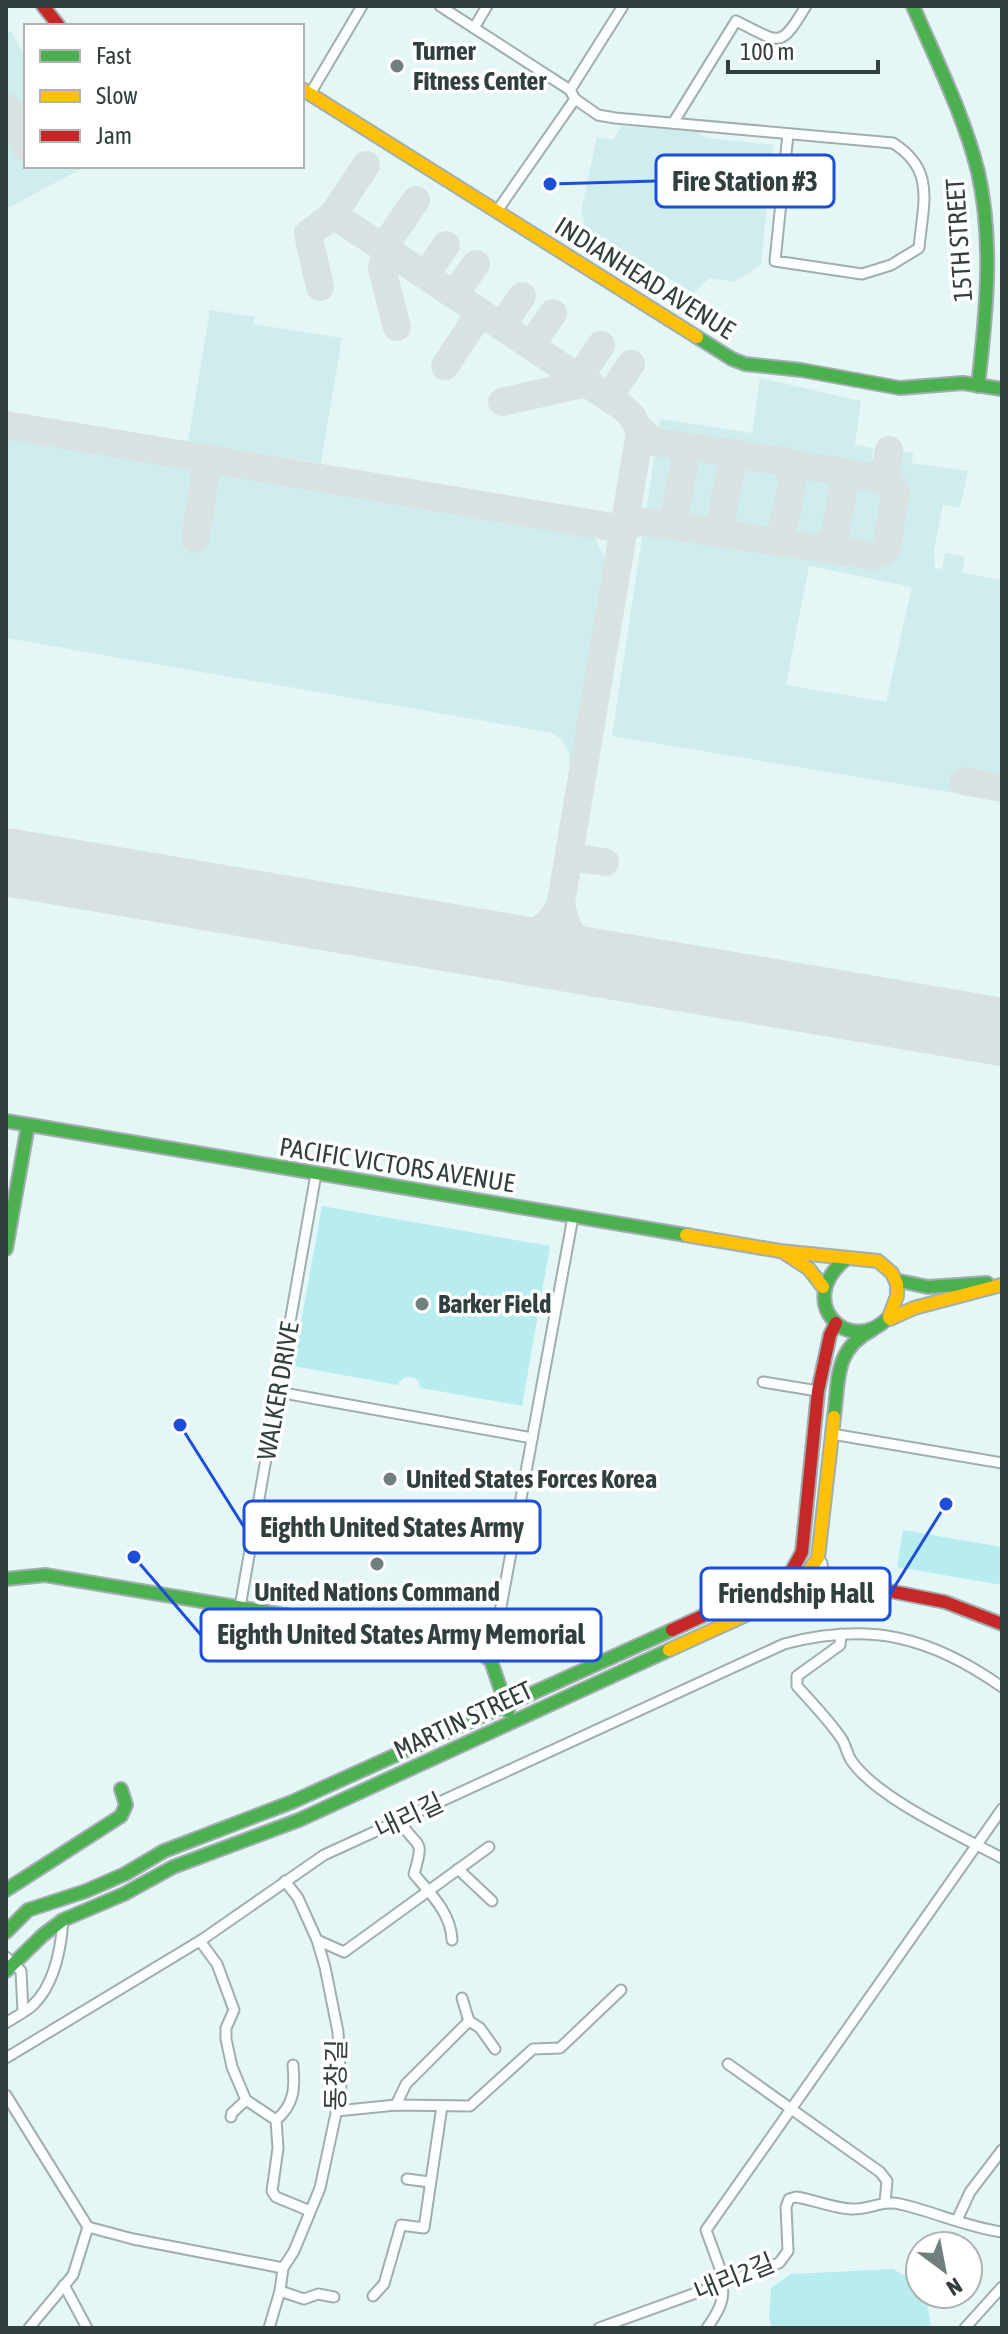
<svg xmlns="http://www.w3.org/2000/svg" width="1008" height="2334" font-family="'Asap Condensed','Noto Sans KR',sans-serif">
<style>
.built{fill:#cfeded;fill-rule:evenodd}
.green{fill:#b8edef}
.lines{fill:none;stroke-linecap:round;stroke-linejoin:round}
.taxiway{stroke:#d8e2e2;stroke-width:28}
.runway{stroke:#d8e2e2;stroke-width:68}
.street-casing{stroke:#a1aeae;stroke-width:13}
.fast-casing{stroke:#a1aeae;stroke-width:16}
.slow-casing{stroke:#a1aeae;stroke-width:16}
.jam-casing{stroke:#a1aeae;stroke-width:16}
.street{stroke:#fbfefe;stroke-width:9}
.fast{stroke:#4caf50;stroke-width:12}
.slow{stroke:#ffc107;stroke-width:12}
.jam{stroke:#c62828;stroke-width:12}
.poi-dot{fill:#717f7f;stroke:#fff;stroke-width:3}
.labels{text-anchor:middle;stroke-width:7;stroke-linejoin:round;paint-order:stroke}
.poi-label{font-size:26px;font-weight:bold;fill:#323f3f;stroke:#fff;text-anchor:start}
.street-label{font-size:26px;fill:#323f3f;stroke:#fff}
.leader{fill:none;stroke:#1d4ed8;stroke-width:3}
.callout-dot{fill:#1d4ed8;stroke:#fff;stroke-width:3}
.callout{fill:#fff;stroke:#1d4ed8;stroke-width:3}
.callout-label{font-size:28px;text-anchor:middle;font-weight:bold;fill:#323f3f}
</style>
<rect width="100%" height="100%" fill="#e5f6f6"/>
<g class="built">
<path d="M11 31 26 59V166H82L83 168 6 209V34Z"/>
<path d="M622 126 698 132 706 138 773 145 761 264 735 282 709 278 694 293 586 231 581 211 597 137 613 140Z"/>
<path d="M210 310 254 317 253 324 342 338 321 463 188 442Z"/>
<path d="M760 378 861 401 855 445 873 448 872 458H880L882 449 913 453 912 463 968 471 960 508 943 505 934 551 935 568 942 569 945 553 965 557 962 573 1002 580V801L612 736 660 419 752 433ZM809 566 912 587 886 702 786 685Z"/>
<path d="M6 433 591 532 613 572 580 769 569 768V753L561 739 553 733 6 638Z"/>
</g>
<g class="green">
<path d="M322 1206 550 1246 522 1406 421 1388 418 1381C411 1374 402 1376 398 1385L293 1366Z"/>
<path d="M903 1530 1002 1547V1585L897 1567Z"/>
<path d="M893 2269 920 2284V2294H926L931 2328H772L769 2318 771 2288 791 2274Z"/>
</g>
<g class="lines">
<g class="taxiway">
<path d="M6 107 26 147"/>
<path d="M333 215 366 165"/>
<path d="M383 248 416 200"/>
<path d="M431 280 429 270 446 245"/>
<path d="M320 287 308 234 333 215 399 258"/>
<path d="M448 291 458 289 476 264"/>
<path d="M496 322 505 321 522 296"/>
<path d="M397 327 382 269 383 263 393 257 399 258 621 406 632 416 640 432 561 902C548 934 524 941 491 944"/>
<path d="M537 349 535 339 553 313"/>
<path d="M445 366 476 319 473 307"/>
<path d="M585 381 583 372 601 345"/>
<path d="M614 401 612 392 631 364"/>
<path d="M502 402 582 384 594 387"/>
<path d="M6 425 624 529 639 521 873 556 886 550 896 492 889 480 726 452 652 442 639 428"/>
<path d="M884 478 889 450"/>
<path d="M662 525 671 520 675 515 685 458 683 451 678 445"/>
<path d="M705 531 716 528 721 520 732 463 726 452"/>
<path d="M195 539 206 471 203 462 198 459"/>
<path d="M769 541 778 537 782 530C786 510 800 475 783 461"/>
<path d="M821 548 830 545 834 540 844 484 841 476 835 471"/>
<path d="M963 781 1002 788"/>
<path d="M570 850 573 856 577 858 605 862"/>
<path d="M561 902C565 936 583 951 612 965"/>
</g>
<path class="runway" d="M6 862 1002 1032"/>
<defs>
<g id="street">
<path d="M440 6 570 90"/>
<path d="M474 28 487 6"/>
<path d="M310 94 362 6"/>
<path d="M575 99 598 115 615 118 893 143C936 170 923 203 919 248L891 265 862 274 775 261 788 134"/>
<path d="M673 123 736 21C780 42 779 51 806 6"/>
<path d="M497 211 575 99 570 90 623 6"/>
<path d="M763 1382 818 1391"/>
<path d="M278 1392 532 1438"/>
<path d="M832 1434 1002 1463"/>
<path d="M799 1587 824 1578 822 1563 818 1558"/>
<path d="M240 1607 316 1174"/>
<path d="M841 1634 840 1645 797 1676V1686C812 1703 828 1719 841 1738 846 1745 847 1754 851 1760 876 1798 961 1836 1002 1858"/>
<path d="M491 1661 573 1217"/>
<path d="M400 1820C416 1851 426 1834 414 1874 430 1893 451 1913 452 1940"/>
<path d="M458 1869 492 1901"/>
<path d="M317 1940 344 1952 489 1847"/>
<path d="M200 1941 217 1964 234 2010 226 2028V2039L232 2067 246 2100 276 2120 278 2148 272 2191 276 2197 310 2211"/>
<path d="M6 1957 21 1971 23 2011"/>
<path d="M462 1998 469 2021"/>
<path d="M6 2023C14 2017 26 2012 33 2005 55 1984 61 1949 63 1920"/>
<path d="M6 2058 203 1939 324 1855 784 1644C870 1621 931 1637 1002 1687"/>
<path d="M728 2064 880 2172 887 2181 885 2202"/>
<path d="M6 2095 88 2227 133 2239 283 2268"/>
<path d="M396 2105 406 2084 469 2021 480 2028 495 2049"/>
<path d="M337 2111 396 2105 470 2106 533 2049 560 2048 621 1990"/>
<path d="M231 2117 232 2113 246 2100"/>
<path d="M276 2120C295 2104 295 2087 293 2065"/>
<path d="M407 2179 429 2182"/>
<path d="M957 2220 970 2192 1002 2150"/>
<path d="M725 2282 706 2230 1002 1809"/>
<path d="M64 2285 87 2328"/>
<path d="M280 2291 304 2299 318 2294 334 2297"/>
<path d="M373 2296 384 2284 401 2225 424 2228 442 2106"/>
<path d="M29 2328 73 2275 88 2227"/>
<path d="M269 2328 280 2291 283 2268 294 2251 320 2188 341 2090 338 2032 325 1967 317 1940 298 1898 285 1881"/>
<path d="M599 2328 779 2263 788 2251 786 2207 789 2199 796 2197C815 2200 832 2208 851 2209 869 2210 882 2200 900 2204 935 2212 966 2227 1002 2232"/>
<path d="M707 2328C716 2315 727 2299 721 2283"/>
<path d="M965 2328 1002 2287"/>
</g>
<g id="fast">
<path d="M913 6C936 60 964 115 978 172 994 242 986 316 978 386"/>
<path d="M697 337 732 359 745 364 801 370 900 388 963 383 1002 389"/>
<path d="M6 1121 686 1235"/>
<path d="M6 1249 28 1125"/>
<path d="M846 1259C793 1301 849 1359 889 1317"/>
<path d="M895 1280 928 1287 987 1283"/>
<path d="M834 1417C839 1380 834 1349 872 1330"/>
<path d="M6 1579 45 1575 472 1646 491 1661 508 1711"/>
<path d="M6 1890 121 1816 126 1805 121 1789"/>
<path d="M6 1932 28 1910 86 1891 125 1874 164 1851 292 1802 672 1630"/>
<path d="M6 1971 43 1935 63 1920 124 1894 173 1867 299 1820 669 1650"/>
</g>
<g id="slow">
<path d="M302 89 697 337"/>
<path d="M686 1235 780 1251 878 1261 892 1273 897 1284V1296L889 1317"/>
<path d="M783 1252 809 1269 823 1287"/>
<path d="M890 1319 914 1308 1001 1285"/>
<path d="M669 1650 781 1599 797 1588 818 1558 834 1417"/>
</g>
<g id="jam">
<path d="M43 6 59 26"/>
<path d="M824 1578 945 1602 1002 1624"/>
<path d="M672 1630 775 1583 791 1572 802 1552 818 1391 830 1335 836 1323"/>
</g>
</defs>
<use href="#street" class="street-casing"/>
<use href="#fast" class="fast-casing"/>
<use href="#slow" class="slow-casing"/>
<use href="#jam" class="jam-casing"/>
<use href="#street" class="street"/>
<use href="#fast" class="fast"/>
<use href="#slow" class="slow"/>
<use href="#jam" class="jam"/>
</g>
<g class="poi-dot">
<circle cx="397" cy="66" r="8"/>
<circle cx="422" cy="1304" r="8"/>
<circle cx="390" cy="1479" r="8"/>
<circle cx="377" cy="1564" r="8"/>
</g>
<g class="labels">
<g class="poi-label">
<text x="413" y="60">Turner<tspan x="413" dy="30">Fitness Center</tspan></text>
<text x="438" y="1313">Barker Field</text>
<text x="406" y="1488">United States Forces Korea</text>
<text x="377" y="1601" text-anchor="middle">United Nations Command</text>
</g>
<g class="street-label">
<text transform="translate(959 240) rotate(-94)" y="9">15TH STREET</text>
<text transform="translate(645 278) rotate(32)" y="9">INDIANHEAD AVENUE</text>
<text transform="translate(397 1165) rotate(9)" y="9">PACIFIC VICTORS AVENUE</text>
<text transform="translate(278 1391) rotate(-80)" y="9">WALKER DRIVE</text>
<text transform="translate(463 1720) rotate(-25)" y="9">MARTIN STREET</text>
<text transform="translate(409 1816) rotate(-25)" y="9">내리길</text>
<text transform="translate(336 2075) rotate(-89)" y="9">동창길</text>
<text transform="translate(734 2277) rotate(-22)" y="9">내리2길</text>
</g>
</g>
<path class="leader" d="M550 184L656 181M180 1425L244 1527M946 1504L890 1594M134 1557L201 1635"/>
<g class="callout-dot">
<circle cx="550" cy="184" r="8"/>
<circle cx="180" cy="1425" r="8"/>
<circle cx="946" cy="1504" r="8"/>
<circle cx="134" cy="1557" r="8"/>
</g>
<g class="callout">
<rect x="656" y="155" width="178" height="52" rx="8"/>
<rect x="244" y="1501" width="296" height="52" rx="8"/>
<rect x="701" y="1568" width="189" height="52" rx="8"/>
<rect x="201" y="1609" width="400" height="52" rx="8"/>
</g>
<g class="callout-label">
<text x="745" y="191">Fire Station #3</text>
<text x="392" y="1537">Eighth United States Army</text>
<text x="796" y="1603">Friendship Hall</text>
<text x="401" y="1644">Eighth United States Army Memorial</text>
</g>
<rect width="1008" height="2334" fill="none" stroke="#323f3f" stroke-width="16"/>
<rect x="24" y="24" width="280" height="144" fill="#ffffff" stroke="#adb2b2" stroke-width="2"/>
<rect x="40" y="50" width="40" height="12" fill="#4caf50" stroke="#adb2b2" stroke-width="2"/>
<text x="96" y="64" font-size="24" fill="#323f3f">Fast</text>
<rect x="40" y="90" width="40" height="12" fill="#ffc107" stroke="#adb2b2" stroke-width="2"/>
<text x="96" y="104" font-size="24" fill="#323f3f">Slow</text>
<rect x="40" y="130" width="40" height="12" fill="#c62828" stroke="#adb2b2" stroke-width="2"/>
<text x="96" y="144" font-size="24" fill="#323f3f">Jam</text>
<g transform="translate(944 2270) rotate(148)"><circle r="38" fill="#ffffff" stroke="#adb2b2" stroke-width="2"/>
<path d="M0-6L14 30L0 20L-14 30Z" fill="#717f7f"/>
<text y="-12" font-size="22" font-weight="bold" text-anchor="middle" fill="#323f3f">N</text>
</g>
<path d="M728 60v12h150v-12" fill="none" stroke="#323f3f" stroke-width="4"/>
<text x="740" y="60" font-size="24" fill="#323f3f" stroke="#ffffff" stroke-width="6" paint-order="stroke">100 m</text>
</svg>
